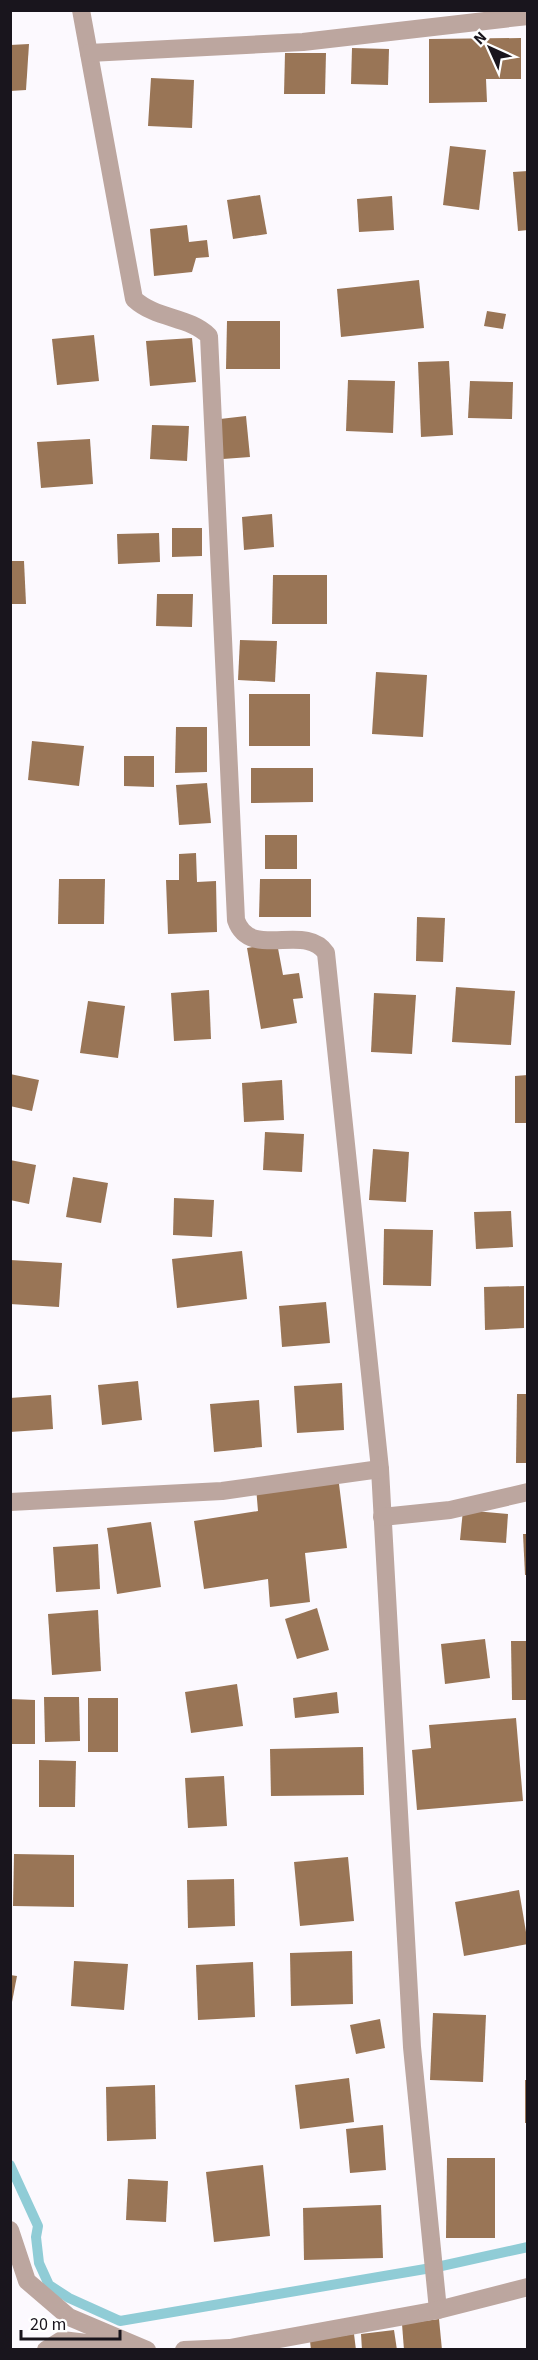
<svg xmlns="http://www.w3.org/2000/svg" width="538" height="2360" font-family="'Source Sans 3',sans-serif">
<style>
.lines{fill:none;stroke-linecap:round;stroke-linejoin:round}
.stream{stroke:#90ccd6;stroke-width:10}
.building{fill:#997556}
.street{stroke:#bca69f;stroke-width:18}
</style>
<rect width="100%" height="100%" fill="#fcf9fe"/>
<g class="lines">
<path class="stream" d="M10 2165 38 2226 36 2237 39 2263 49 2285 69 2298 120 2321 437 2267 528 2247"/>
</g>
<g class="building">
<path d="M521 38V79H486L487 102 429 103V39Z"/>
<path d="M29 44 26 90 10 91V45Z"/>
<path d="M352 48 389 49 388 85 351 84Z"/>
<path d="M285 53H326L325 94H284Z"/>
<path d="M151 78 194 80 192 128 148 126Z"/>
<path d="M450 146 486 150 479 210 443 205Z"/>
<path d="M528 171V230L518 231 513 172Z"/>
<path d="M260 195 267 234 233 239 227 200Z"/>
<path d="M392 196 394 230 359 232 357 199Z"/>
<path d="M187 225 189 242 207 240 209 257 196 258 192 272 154 276 150 229Z"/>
<path d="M419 280 424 328 341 337 337 289Z"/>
<path d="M487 311 506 314 503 329 484 326Z"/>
<path d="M227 321H280V369H226Z"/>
<path d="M94 335 99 381 57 385 52 339Z"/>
<path d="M192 338 196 382 150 386 146 341Z"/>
<path d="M449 361 453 435 421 437 418 362Z"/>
<path d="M348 380 395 381 393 433 346 431Z"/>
<path d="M470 381 513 382 512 419 468 418Z"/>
<path d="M246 416 250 457 223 459 220 419Z"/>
<path d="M152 425 189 426 187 461 150 459Z"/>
<path d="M90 439 93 484 41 488 37 442Z"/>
<path d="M272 514 274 547 244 550 242 517Z"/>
<path d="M172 528H202V556L172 557Z"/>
<path d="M159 533 160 562 118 564 117 534Z"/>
<path d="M10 561H24L26 604H10Z"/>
<path d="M273 575H327V624H272Z"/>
<path d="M157 594H193L192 627 156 626Z"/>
<path d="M240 640 277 641 275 682 238 680Z"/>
<path d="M376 672 427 675 423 737 372 734Z"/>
<rect x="249" y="694" width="61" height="52"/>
<path d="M176 727H207V772L175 773Z"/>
<path d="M32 741 84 746 79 786 28 780Z"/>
<path d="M124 756H154V787L124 786Z"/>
<path d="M251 768H313V802L251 803Z"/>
<path d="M207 783 211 823 179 825 176 785Z"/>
<rect x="265" y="835" width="32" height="34"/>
<path d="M196 853 197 882 216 881 217 932 168 934 166 880H179V854Z"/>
<path d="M59 879H105L104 924H58Z"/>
<path d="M260 879H311V917H259Z"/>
<path d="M417 917 445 918 443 962 416 961Z"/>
<path d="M277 943 283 975 299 973 303 998 293 999 297 1023 261 1029 247 948Z"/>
<path d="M456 987 515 991 511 1045 452 1042Z"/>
<path d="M209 990 211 1039 174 1041 171 993Z"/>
<path d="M374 993 416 995 412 1054 371 1052Z"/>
<path d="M88 1001 125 1006 118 1058 80 1053Z"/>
<path d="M10 1074 39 1080 32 1111 10 1106Z"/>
<path d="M528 1075V1123H515V1076Z"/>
<path d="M282 1080 284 1120 244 1122 242 1083Z"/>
<path d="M265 1132 304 1134 302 1172 263 1170Z"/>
<path d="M373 1149 409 1152 406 1202 369 1200Z"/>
<path d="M10 1160 36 1165 29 1204 10 1200Z"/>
<path d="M73 1177 108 1183 101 1223 66 1217Z"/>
<path d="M174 1198 214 1200 212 1237 173 1235Z"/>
<path d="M511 1211 513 1247 476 1249 474 1212Z"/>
<path d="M384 1229 433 1230 431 1286 383 1285Z"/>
<path d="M242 1251 247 1299 177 1308 172 1259Z"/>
<path d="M10 1260 62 1263 59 1307 10 1304Z"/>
<path d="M524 1286V1328L485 1330 484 1287Z"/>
<path d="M326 1302 330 1343 282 1347 279 1306Z"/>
<path d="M138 1381 142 1420 102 1425 98 1385Z"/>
<path d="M342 1383 344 1430 297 1433 294 1386Z"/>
<path d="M517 1394H528V1463H516Z"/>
<path d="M51 1395 53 1429 10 1432V1398Z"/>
<path d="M259 1400 262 1447 214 1452 210 1404Z"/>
<path d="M338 1476 347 1548 305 1553 310 1602 270 1607 268 1579 204 1589 194 1521 258 1511 256 1487Z"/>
<path d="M463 1510 508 1514 506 1543 460 1540Z"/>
<path d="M151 1522 161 1587 117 1594 107 1528Z"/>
<path d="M523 1534H528V1575H525Z"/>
<path d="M98 1544 100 1589 56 1592 53 1547Z"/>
<path d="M317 1608 329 1650 297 1659 285 1619Z"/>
<path d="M98 1610 101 1671 52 1675 48 1614Z"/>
<path d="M485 1639 490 1678 445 1684 441 1644Z"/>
<path d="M511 1641H528V1700H512Z"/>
<path d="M237 1684 243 1726 191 1733 185 1692Z"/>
<path d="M337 1692 339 1713 295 1718 293 1698Z"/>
<path d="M44 1697H79L80 1741 45 1742Z"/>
<rect x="88" y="1698" width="30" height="54"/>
<path d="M10 1699 35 1700V1744H10Z"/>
<path d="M516 1718 523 1801 417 1810 412 1750 431 1748 429 1725Z"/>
<path d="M363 1747 364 1795 271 1796 270 1749Z"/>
<path d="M39 1760 76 1761 75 1807H39Z"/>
<path d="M224 1776 227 1826 188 1828 185 1778Z"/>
<path d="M14 1854 74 1855V1907L13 1906Z"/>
<path d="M348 1857 354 1921 300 1926 294 1862Z"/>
<path d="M234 1879 235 1926 188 1928 187 1880Z"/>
<path d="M519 1890 528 1944 464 1956 455 1902Z"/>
<path d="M352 1951 353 2004 291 2006 290 1953Z"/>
<path d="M74 1961 128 1964 124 2010 71 2006Z"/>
<path d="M253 1962 255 2017 198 2020 196 1965Z"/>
<path d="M10 1975 17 1976 12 2002H10Z"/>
<path d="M433 2013 486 2015 483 2082 430 2080Z"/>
<path d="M380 2019 385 2048 356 2054 350 2025Z"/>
<path d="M349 2078 354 2122 300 2129 295 2085Z"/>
<rect x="525" y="2080" width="3" height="43"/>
<path d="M155 2085 156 2139 107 2141 106 2087Z"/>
<path d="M383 2125 386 2170 350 2173 346 2129Z"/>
<path d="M447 2158H495V2238H446Z"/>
<path d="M263 2165 270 2236 214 2242 206 2172Z"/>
<path d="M128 2179 168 2181 166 2222 126 2220Z"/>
<path d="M381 2205 383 2258 304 2260 303 2208Z"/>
<path d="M439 2319 442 2350H404L402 2324Z"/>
<path d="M394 2330 397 2350H362L361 2334Z"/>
<path d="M354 2334 356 2350H311L310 2341Z"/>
</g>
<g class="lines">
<g class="street">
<path d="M81 10 134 299C157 320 189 316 209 336L236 920C250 961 306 922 326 953L380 1469 412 2047 438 2310"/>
<path d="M89 53 303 42 528 16"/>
<path d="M10 1502 222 1491 380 1469"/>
<path d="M382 1517 450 1510 528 1492"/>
<path d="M10 2230 27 2281 69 2317 147 2350"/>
<path d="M46 2350 62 2340 128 2348"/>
<path d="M184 2350 230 2348 438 2310 528 2287"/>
</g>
</g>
<rect width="538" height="2360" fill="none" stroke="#19151d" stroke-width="24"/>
<g transform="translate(490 48) rotate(315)" stroke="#ffffff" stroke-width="4.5" paint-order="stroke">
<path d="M0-4.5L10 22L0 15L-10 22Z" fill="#19151d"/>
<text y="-9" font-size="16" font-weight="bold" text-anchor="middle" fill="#19151d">N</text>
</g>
<path d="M21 2330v9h99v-9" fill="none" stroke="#19151d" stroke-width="3"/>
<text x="30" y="2330" font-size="18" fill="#19151d" stroke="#ffffff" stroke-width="4.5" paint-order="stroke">20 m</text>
</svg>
